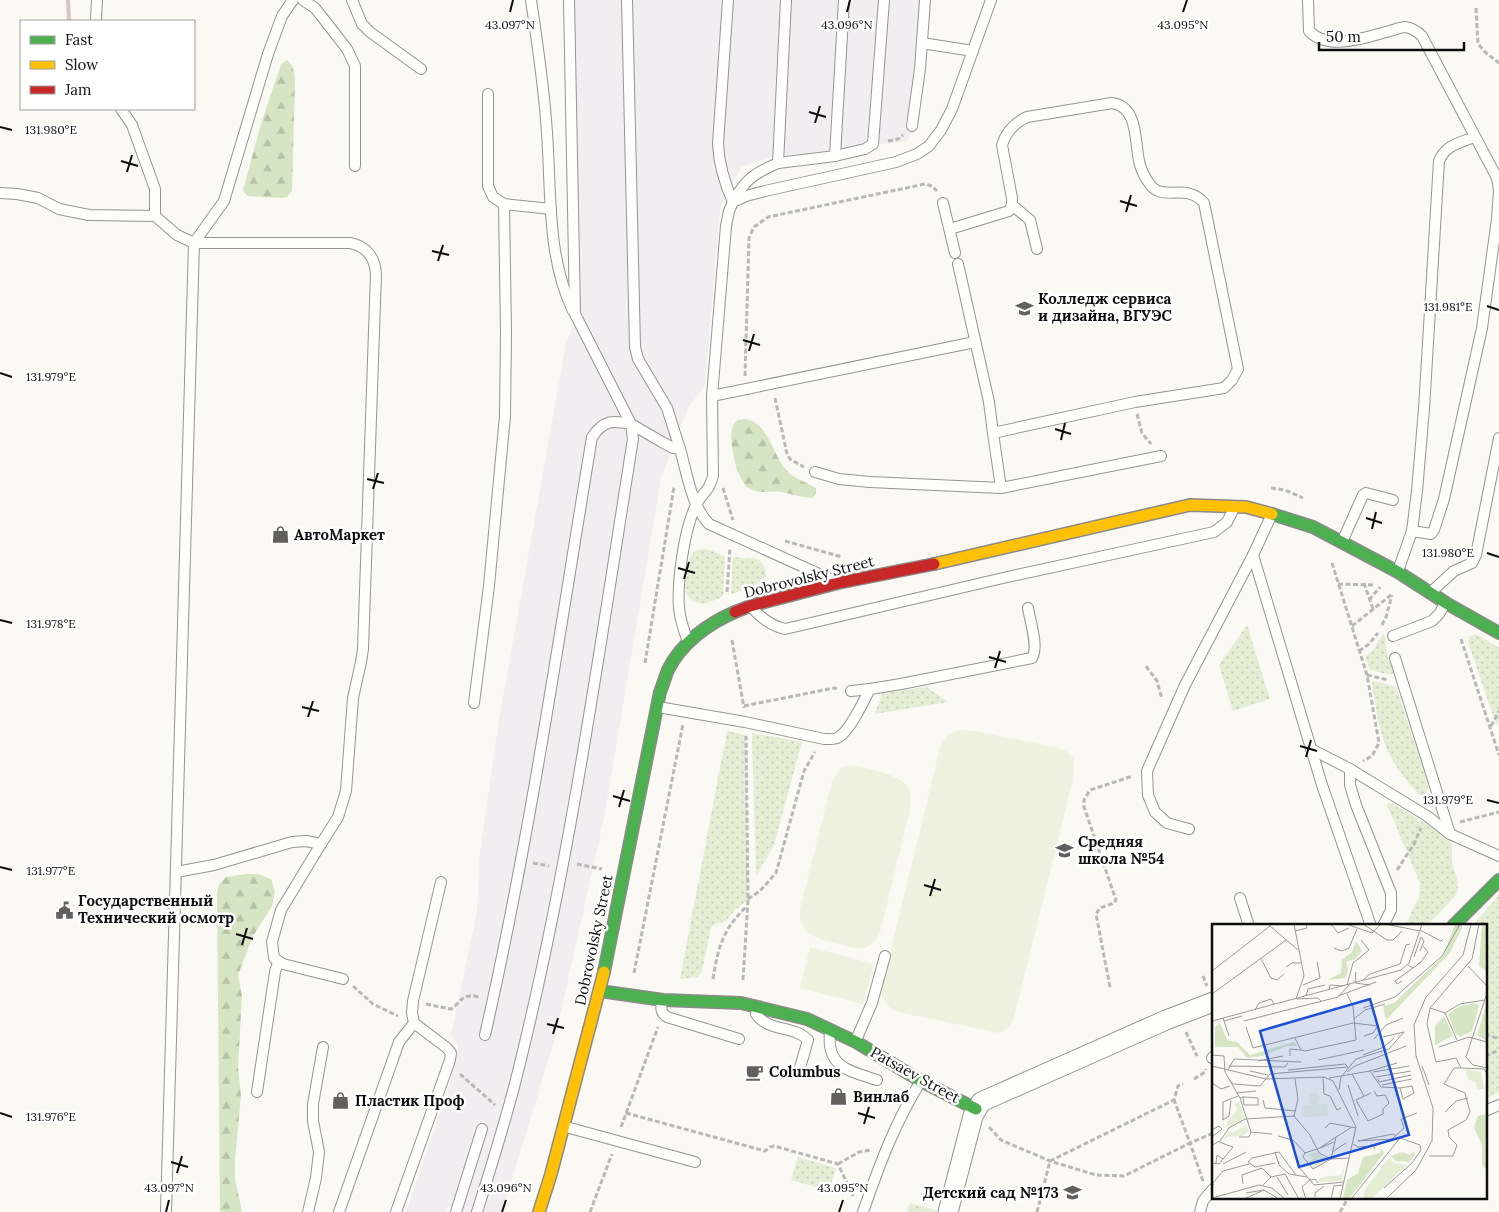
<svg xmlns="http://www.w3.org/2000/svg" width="1499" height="1212" font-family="Lora,serif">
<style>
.industrial{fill:#f1edf0}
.grass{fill:url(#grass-dots)}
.forest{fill:url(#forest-firs)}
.pitch{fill:#eef2df}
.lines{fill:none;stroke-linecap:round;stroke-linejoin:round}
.lane-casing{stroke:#949492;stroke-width:12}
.street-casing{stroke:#949492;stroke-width:21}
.fast-casing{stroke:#8b8a88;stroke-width:14}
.slow-casing{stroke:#8b8a88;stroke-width:14}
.jam-casing{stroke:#8b8a88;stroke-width:14}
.path{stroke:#b8b8b7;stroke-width:3;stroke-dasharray:5 2.5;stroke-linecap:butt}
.lane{stroke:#fefefd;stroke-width:10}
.street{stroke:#fefefd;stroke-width:19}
.fast{stroke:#4caf50;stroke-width:11}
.slow{stroke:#ffc107;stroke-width:11}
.jam{stroke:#c62828;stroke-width:11}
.rail{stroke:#d5c7c7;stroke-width:4}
.ticks{fill:none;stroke:#0e0e0e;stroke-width:2}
.labels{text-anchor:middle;stroke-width:5;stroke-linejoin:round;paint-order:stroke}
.poi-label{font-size:15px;font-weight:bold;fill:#0e0e0e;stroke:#fff;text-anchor:start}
.street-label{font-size:15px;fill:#0e0e0e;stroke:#fff}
.inset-road{fill:none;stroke:#9c9b98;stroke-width:1}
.view{fill:#1d4ed8;fill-opacity:0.15;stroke:#1d4ed8;stroke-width:2.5}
.inset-edge{fill:none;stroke:#0e0e0e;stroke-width:2.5}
.ticks-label{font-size:12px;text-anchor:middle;fill:#0e0e0e;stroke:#fff;stroke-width:5;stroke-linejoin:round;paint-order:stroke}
</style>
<defs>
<pattern id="grass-dots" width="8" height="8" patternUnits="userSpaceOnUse" patternTransform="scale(1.25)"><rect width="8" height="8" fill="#e5eed5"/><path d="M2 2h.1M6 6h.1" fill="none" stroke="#c3cbb6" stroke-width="1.8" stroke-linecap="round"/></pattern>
<pattern id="forest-firs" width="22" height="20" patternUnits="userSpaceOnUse" patternTransform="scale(1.25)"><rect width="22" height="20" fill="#d6e5c4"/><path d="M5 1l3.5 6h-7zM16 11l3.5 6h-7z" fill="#b6c3a7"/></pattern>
</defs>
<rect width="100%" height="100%" fill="#faf9f4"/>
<path class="industrial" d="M572 0H927L918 122 907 141 772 157 741 167 720 209 705 386 688 407 661 478 604 818 555 1038 502 1212H470L448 1206 446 1212H406L449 1086 458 1050V1044L451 1035 477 912 480 852 498 726 566 343 579 312Z"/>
<g class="grass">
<path d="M702 549 710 550 725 557 723 596C715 600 706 605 697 603 680 600 683 560 695 551 697 550 700 550 702 549Z"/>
<path d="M733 557 758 559C781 583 749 588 731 594Z"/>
<path d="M1247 625 1270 699 1233 711 1219 665Z"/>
<path d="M1383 634 1385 636 1387 654 1393 673 1391 675 1370 670 1365 657 1373 650Z"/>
<path d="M1476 634 1499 648V725L1496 724 1468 642 1469 637Z"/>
<path d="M1374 681 1396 687 1428 783 1427 795 1423 796 1418 794C1411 785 1402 776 1396 766 1380 742 1376 711 1372 683Z"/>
<path d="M927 687 948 702 875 714 882 693Z"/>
<path d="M727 731 746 735 748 900 735 910 726 921 716 924 711 927 702 972 697 977 680 979Z"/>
<path d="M752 733 802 742 774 845 756 876Z"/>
<path d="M1388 803 1393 804 1451 839 1452 846V863L1458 882 1457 894 1427 926H1405L1419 897 1420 883 1387 805Z"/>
<path d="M1499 895V1093L1485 1099V926H1472Z"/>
<path d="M798 1157 836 1168 829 1191 791 1180Z"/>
<path d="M910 1203 941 1212H907Z"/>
</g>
<g class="forest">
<path d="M287 60C293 65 294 71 295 79L292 191 287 197 282 198 247 196 243 190 261 124 281 64Z"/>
<path d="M744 419C769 421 772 456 788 472 795 479 808 483 816 488V493L812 498C801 497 792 494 782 492 770 490 759 495 748 488 737 480 726 435 734 424 736 420 740 420 744 419Z"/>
<path d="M246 874H258L271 879 275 891 272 906 252 938 238 975 242 996 238 1067 241 1096 235 1159V1179L242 1212H220L217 893 219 884 226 877Z"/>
</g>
<g class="pitch">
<path d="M960 730 974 731 1055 747 1066 751 1074 758V768L1072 783 1015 1014C1012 1024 1009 1029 999 1033L898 1012C887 1007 883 1002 881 990L940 748C945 738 948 732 960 730Z"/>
<path d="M848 765C862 767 899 774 907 786 912 793 911 801 910 810L880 932C877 939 873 945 865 948 857 950 849 946 842 945 820 939 798 937 800 909L832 781 840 768Z"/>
<path d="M810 947 874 964 863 1004 800 988Z"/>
</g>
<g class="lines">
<defs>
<g id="lane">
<path d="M303 0 315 8 347 49 355 66V166"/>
<path d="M352 0 362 24 370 32 421 69"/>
<path d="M531 0C537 40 543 80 546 120 552 183 545 253 573 311"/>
<path d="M569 0 575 314 631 424 662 442 673 448 680 449C687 473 691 505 709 524L830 579"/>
<path d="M627 0 635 347 638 359 667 408 680 449"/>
<path d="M728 0 718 144C719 165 724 182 733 202"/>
<path d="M1308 0 1309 31C1328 51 1364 38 1386 32 1392 31 1400 27 1405 27 1413 28 1417 31 1422 36L1497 178 1499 190 1497 219 1482 328 1444 499 1434 530 1431 534 1412 531"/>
<path d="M96 21 97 0"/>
<path d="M922 43 973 51"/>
<path d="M488 94V186L493 197 504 204 551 209"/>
<path d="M121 109 132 125 155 189V216"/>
<path d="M912 126 920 69 925 0"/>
<path d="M835 156 865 149 873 144 884 0"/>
<path d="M778 163 835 156 844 0"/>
<path d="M0 193 17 194 38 198 59 209 89 215 155 216 177 235 194 243H350C366 246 375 257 376 274L363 649 361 662 353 698 346 791 338 817 321 844 306 841 292 842 214 865 176 872"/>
<path d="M733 202C745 179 755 173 778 163L786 0"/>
<path d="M943 203 955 253"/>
<path d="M1012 205 1030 220 1037 249"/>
<path d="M950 229 1009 211 1012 205V198L1002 145C1006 132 1014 123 1027 117L1112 103C1140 107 1134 145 1140 165 1142 171 1145 178 1149 183 1161 203 1187 182 1204 203L1238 369 1232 380 1224 388 1135 402 993 433 989 402 958 264"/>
<path d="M712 396 975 342"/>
<path d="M993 433 1001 488"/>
<path d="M815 472 839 479 870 482 1001 488 1161 456"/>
<path d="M1272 514 1253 555 1322 785 1371 926"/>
<path d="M1342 542 1363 495 1366 493 1393 500"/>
<path d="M1398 571 1412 531 1417 491 1424 409 1439 161C1445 145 1460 143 1474 137"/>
<path d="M1431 592 1454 571 1472 563 1476 555 1499 438"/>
<path d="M752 608C761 618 771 626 785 629L1003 578 1214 532 1227 522 1233 510"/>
<path d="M1393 636 1432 621 1439 614 1445 604"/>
<path d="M688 642C684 631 680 619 679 608 677 581 684 530 696 505 701 493 709 493 713 476L712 396 726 226 729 211 733 202 746 196 765 191 896 162 917 154 929 146 941 130 952 109 991 0"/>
<path d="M1395 658 1450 834"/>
<path d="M851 691 870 689"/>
<path d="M474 703 489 586 505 416 506 333 504 204"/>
<path d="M658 707 745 722 824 739C829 739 835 740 839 737 851 729 863 702 870 689L901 684 1032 658C1039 647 1030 621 1028 608"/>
<path d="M1311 749 1350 769 1427 816 1450 834 1499 856"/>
<path d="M1350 769V785L1356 805 1391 893V910L1383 926"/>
<path d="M1189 829 1167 823 1155 812 1148 795 1147 771 1185 685 1253 555"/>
<path d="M321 844 281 910 272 942 274 958 283 964 343 979"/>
<path d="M1240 898 1249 926"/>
<path d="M662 1001C661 1008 660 1012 667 1017L739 1039"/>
<path d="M756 1014C768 1032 794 1025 808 1040L799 1071"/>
<path d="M830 1032C826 1067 849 1071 877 1080"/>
<path d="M856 1040 872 1003 885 956"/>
<path d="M1212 1058 1213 1057"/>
<path d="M257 1092 275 972 278 962"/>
<path d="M1485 1111 1499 1105"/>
<path d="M566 1127 695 1162"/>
<path d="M166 1212 194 243 224 201 268 54 282 16 293 0"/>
<path d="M308 1212 316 1178 319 1152 313 1121V1104L323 1047"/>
<path d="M339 1212 399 1042 414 1023"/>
<path d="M396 1212 450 1060 451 1053 447 1048 414 1023 412 1013 413 1001 441 882"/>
<path d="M456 1212 482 1129"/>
<path d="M477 1212C493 1161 509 1111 521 1059 571 855 600 646 633 439L631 424C612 420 604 420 592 437 559 636 530 837 485 1035"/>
<path d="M863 1212C879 1166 895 1122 921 1081"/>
<path d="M1200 1212 1203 1201 1213 1189"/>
</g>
<path id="street" d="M948 1212 973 1116 981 1102 1166 1020 1213 1002"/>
<g id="fast">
<path d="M1272 514 1313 527 1398 572 1446 603 1499 633"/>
<path d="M1453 926 1499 880"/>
<path d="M604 972 660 692C663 685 665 677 668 670 681 643 709 623 735 612"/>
<path d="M600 991 663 1000 741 1003 807 1019 856 1042 921 1081 976 1109"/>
</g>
<g id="slow">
<path d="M934 564 1190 505 1246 507 1272 514"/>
<path d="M539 1212 551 1174 604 972"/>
</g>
<path id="jam" d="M735 612 750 606 838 583 934 564"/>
</defs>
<use href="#lane" class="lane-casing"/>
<use href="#street" class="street-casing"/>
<use href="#fast" class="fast-casing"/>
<use href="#slow" class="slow-casing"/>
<use href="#jam" class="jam-casing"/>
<g class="path">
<path d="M1476 8 1478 44 1485 52 1499 63"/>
<path d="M888 141 898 139 903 135"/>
<path d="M745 376 749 238 754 227 768 217 925 184 932 186 937 191"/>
<path d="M775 398 787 454 790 459 804 467"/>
<path d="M1137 414 1142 433 1151 444"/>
<path d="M723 488 733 520"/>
<path d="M1271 488 1285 490 1303 498"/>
<path d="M785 541 842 557"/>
<path d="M1332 563 1367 675 1379 743 1372 756 1363 761"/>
<path d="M1364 583 1373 609"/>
<path d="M1338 584 1373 585"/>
<path d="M727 592 730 548"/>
<path d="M1369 600 1380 587"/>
<path d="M1382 625 1386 617 1392 595"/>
<path d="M1352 626 1391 595"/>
<path d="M1461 639 1499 755"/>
<path d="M732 640 744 708"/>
<path d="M1359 651 1369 644 1378 633"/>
<path d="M645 663 674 487"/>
<path d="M1146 666 1157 681 1162 699"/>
<path d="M1367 675 1388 680"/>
<path d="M744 706 834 688 839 689"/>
<path d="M1491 726 1499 711"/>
<path d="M1460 822 1499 812"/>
<path d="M533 863 549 866"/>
<path d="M577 864 602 869"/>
<path d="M1397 870 1414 844 1421 828"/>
<path d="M748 899 760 891 776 873 804 771 815 752"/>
<path d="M634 973 683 724"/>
<path d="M1203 976 1207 986"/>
<path d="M713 979C718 947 723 929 747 906"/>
<path d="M743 980 748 900 746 736"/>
<path d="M353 986 373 1004 398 1016"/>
<path d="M1110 987 1096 914 1100 908 1114 903 1116 900 1084 807V800L1090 790 1133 776"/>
<path d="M426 1004 451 1009C463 1001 461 993 479 997"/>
<path d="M1186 1032 1197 1056"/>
<path d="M1485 1034 1499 1039"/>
<path d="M1485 1056 1499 1050"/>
<path d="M460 1074 495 1105"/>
<path d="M1194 1079 1205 1072 1206 1069"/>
<path d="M626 1113 765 1151 770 1147 774 1146 838 1164 853 1196"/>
<path d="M621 1127 658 1027"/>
<path d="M989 1127 1001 1140 1050 1161 1096 1175 1124 1176 1190 1143 1174 1100"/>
<path d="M838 1164 859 1152 871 1150"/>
<path d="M1203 1181 1190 1143 1213 1133"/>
<path d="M590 1212 612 1154"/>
<path d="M1037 1212 1050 1161 1174 1100 1178 1086 1183 1084"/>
<path d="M1340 1212 1348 1198"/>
</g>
<use href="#lane" class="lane"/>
<use href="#street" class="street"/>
<use href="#fast" class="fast"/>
<use href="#slow" class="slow"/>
<use href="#jam" class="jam"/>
<path class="rail" d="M68 0 69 21"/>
</g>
<path class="ticks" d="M510 12 513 0M847 12 850 0M1183 12 1187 0M809 112 826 117M815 123 820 106M0 127 12 130M121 161 138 166M127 172 132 155M1120 201 1137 206M1126 212 1131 195M432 251 449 255M438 261 443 245M1487 306 1499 310M743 340 760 345M749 351 754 334M0 373 12 377M1055 429 1071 434M1061 440 1065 423M367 479 384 483M373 489 378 473M1366 518 1382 523M1372 529 1376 512M1487 553 1499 557M678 568 695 573M684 579 689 562M0 620 12 623M989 657 1006 662M995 668 1000 651M302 707 319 711M308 717 313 701M1300 746 1317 751M1306 757 1311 740M613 796 630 801M1487 800 1499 803M619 807 624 790M0 867 12 870M924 885 941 890M930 896 935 879M236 934 253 939M242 945 247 928M547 1024 564 1028M553 1034 558 1018M0 1113 12 1117M858 1113 875 1118M864 1124 869 1107M171 1162 188 1167M177 1173 182 1156M166 1212 169 1200M502 1212 506 1200M839 1212 843 1200"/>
<defs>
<symbol id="university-bare" viewBox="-9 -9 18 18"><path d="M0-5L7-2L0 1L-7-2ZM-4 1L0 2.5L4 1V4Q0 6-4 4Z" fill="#61605e" stroke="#fff" stroke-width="2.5" paint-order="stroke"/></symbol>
<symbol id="shop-bare" viewBox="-9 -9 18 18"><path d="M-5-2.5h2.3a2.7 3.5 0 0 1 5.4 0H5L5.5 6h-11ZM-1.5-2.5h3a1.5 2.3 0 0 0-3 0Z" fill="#61605e" stroke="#fff" stroke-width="2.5" paint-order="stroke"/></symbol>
<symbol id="school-bare" viewBox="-9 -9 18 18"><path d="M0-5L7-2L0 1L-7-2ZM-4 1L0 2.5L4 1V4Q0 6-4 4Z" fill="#61605e" stroke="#fff" stroke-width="2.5" paint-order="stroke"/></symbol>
<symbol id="civic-bare" viewBox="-9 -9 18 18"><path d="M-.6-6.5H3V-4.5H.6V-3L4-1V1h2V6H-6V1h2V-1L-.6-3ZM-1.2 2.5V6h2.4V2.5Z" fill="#61605e" stroke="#fff" stroke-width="2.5" paint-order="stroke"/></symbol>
<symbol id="cafe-bare" viewBox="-9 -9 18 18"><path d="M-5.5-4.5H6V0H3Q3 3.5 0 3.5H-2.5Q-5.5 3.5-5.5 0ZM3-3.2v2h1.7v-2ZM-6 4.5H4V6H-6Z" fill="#61605e" stroke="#fff" stroke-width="2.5" paint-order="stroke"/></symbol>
</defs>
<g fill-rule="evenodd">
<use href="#university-bare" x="1012" y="296" width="25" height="25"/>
<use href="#shop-bare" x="268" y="522" width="25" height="25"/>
<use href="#school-bare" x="1052" y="838" width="25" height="25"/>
<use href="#civic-bare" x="52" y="898" width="25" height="25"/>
<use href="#cafe-bare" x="742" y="1060" width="25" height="25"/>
<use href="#shop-bare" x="826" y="1084" width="25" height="25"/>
<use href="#shop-bare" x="328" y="1088" width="25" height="25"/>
<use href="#school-bare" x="1060" y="1180" width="25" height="25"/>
</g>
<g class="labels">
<g class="poi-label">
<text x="1038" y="304">Колледж сервиса<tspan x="1038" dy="17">и дизайна, ВГУЭС</tspan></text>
<text x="294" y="540">АвтоМаркет</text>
<text x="1078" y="847">Средняя<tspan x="1078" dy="17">школа №54</tspan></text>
<text x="78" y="906">Государственный<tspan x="78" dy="17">Технический осмотр</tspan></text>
<text x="769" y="1077">Columbus</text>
<text x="853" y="1102">Винлаб</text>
<text x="355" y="1106">Пластик Проф</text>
<text x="1059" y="1198" text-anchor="end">Детский сад №173</text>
</g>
<g class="street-label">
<text transform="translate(809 577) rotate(-14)" y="5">Dobrovolsky Street</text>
<text transform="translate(594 940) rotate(-78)" y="5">Dobrovolsky Street</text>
<text transform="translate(915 1075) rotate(29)" y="5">Patsaev Street</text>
</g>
</g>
<g transform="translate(1212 924)">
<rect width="275" height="275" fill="#faf9f4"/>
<path d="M27 177 32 194 15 205V198L25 186 23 180ZM34 201 37 207 30 212 16 213 11 217 17 207 20 209ZM103 228 117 236 102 244 97 238 102 234 95 231ZM177 234 182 239 195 241 159 275H151L153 265ZM133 243 129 257 107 258V255L111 253 129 251Z" fill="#e5eed5"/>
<path d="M243 0H250V4L238 29 174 96 171 82 182 79 231 32ZM270 0H275V48L267 42ZM144 17 150 27 143 35 134 38 136 45 134 54 115 56 129 49 130 36 140 28ZM275 78V117L265 111ZM263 79 267 82 260 107 248 113 243 109 236 90 248 82ZM232 92 241 112 223 121V102ZM8 99 15 116 25 118 38 131 82 118 85 122H75L50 132 35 134 26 123H3V103ZM275 161V247L270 240V222L262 203 266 192 273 190ZM170 225 172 229 137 275H131L135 256 146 249 151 233 168 229ZM202 227 203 231 197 238 184 237 179 232 190 228 198 231Z" fill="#d6e5c4"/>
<path d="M253 145 269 148 272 165H266L263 158 256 155Z" fill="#e5eed5"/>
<path d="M96 175a6 6 0 1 1 12 0a6 6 0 1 1-12 0ZM115 180 117 192 90 193 91 181Z" fill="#eef2df"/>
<path class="inset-road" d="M82 0 92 52 84 75M119 0 126 9 137 4M134 0 160 9 169 0M151 0 175 16H181L190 7M173 0 208 7M267 0 260 35 218 84 215 100 224 138 244 134 249 144 272 145 275 150M57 1 86 26M208 6 229 17 231 15M83 7 95 4 94 0M122 24 130 27 137 24 145 5M208 27 212 17 209 13M202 33 209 13M49 35 59 54 65 56 72 50M196 41 201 44 209 38 216 28 211 22M256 42 275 62M74 43 80 39H89M0 47 58 2M144 48 143 59 158 61M151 56 158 50 188 40 194 21 198 20M190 57 185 60 183 57 201 44M91 61 108 54 105 38M135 61 141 39 157 26 149 16M117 66 118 61 131 62M275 69 254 133 261 141 275 144M0 70 74 16M94 72 96 65 113 61M126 72 164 58M85 75 106 74 109 77M151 84 183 73 230 32 248 0M218 84 233 89 245 116M43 86 47 79 59 75 62 80M233 89 248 80 273 76M11 94 12 97 30 92M142 95 153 86 173 80M0 97 189 46 197 39 210 0M12 97 17 112M32 97 126 73 138 60M34 103 41 124 141 99 166 102 161 109 152 112M83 114 89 126 93 127 144 116 141 82 135 70M162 115 174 101 191 94M227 123 257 113 275 118M0 131 12 132 13 148 28 174 39 208 37 213H27M151 131 172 123 182 114M78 132V125L89 126M106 136 152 126M46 137 71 132M0 142 54 155 112 153 121 157 144 203 128 275M17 142 73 143 76 139M210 142 217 161M16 146 22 135 89 138M38 147 56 151M158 147 185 139M135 148 143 142 194 122M161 148 197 142M140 150 152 172M111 153 112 170 118 172 125 186 129 184M164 153 199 147M16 154 21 160 48 162 58 150 136 143 133 140 76 146M117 154 158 147 169 163 188 164 191 175 202 169 200 162 188 164M166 155 167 158 199 151M0 159 9 165 18 162M136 161 146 192M170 161 200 155M127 166 129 153 144 135 177 125 192 108 171 113M24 169 44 167M159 169 144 176 156 197 171 190V185L177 179 173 171 165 172 162 167M28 174 31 173H33L46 174V181H32L31 173M51 176 53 184 84 187M19 177 17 192 11 196V178L26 172M233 188 244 177 256 174M82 192 98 211 107 229 119 235 137 234M82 192 86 175 83 155M113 204 118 199 139 203M0 206 7 202 10 205 0 213M39 208 60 210M66 212 81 216 93 229M124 213 119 235 101 245 91 233 93 229 108 224 121 215 140 203 144 204M146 217 180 215 192 204 189 195 205 189M146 217 181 210 184 212M141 220 146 223 161 222 163 225M0 221 8 217 17 204 33 195 82 192M108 224 122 218M63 228 67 241 77 250 95 253M120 228 134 219M217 232H241L245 221 237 213 236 206 254 196 258 188 253 169 232 160 242 144H249M0 239 7 240 21 223 7 218M4 239 5 231 11 235M63 239 43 243 36 238 40 234 67 228 84 251M11 240 34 228M86 242 98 256 90 263 94 275M65 253 76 271M106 259 103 255 98 256 102 261 132 258M31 260 30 251 50 244 59 253M51 261 59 253 73 250 87 275M34 269 52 266 67 275M0 271 1 259 11 247 37 240M103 273V269L112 262M0 274 47 261 60 264 73 275M32 275 52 266M119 275 122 262 131 261M139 275 188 214 208 221 209 226 200 239 172 264M174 275 204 246 220 217 221 184 204 132 202 101 214 73 251 31 259 0"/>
<path class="view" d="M158 75 197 211 87 243 48 107Z"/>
<rect width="275" height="275" class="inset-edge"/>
</g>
<g class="ticks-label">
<text x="510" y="29">43.097°N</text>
<text x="847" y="29">43.096°N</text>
<text x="1183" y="29">43.095°N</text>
<text x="51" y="134">131.980°E</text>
<text x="1448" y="311">131.981°E</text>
<text x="51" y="381">131.979°E</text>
<text x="1448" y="557">131.980°E</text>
<text x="51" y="628">131.978°E</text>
<text x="1448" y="804">131.979°E</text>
<text x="51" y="875">131.977°E</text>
<text x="51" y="1121">131.976°E</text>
<text x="169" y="1192">43.097°N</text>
<text x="506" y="1192">43.096°N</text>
<text x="843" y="1192">43.095°N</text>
</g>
<rect x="20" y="20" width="175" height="90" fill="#ffffff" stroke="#9f9f9f"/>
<rect x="30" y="36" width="25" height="8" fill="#4caf50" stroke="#9f9f9f"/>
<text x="65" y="45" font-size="15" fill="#0e0e0e">Fast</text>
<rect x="30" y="61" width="25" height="8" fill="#ffc107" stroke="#9f9f9f"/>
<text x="65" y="70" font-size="15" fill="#0e0e0e">Slow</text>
<rect x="30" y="86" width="25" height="8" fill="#c62828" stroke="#9f9f9f"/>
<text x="65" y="95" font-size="15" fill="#0e0e0e">Jam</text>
<path d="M1319 42v8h145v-8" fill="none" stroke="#0e0e0e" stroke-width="2.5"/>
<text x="1326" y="42" font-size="15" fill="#0e0e0e" stroke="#ffffff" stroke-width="4" paint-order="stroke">50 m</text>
</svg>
